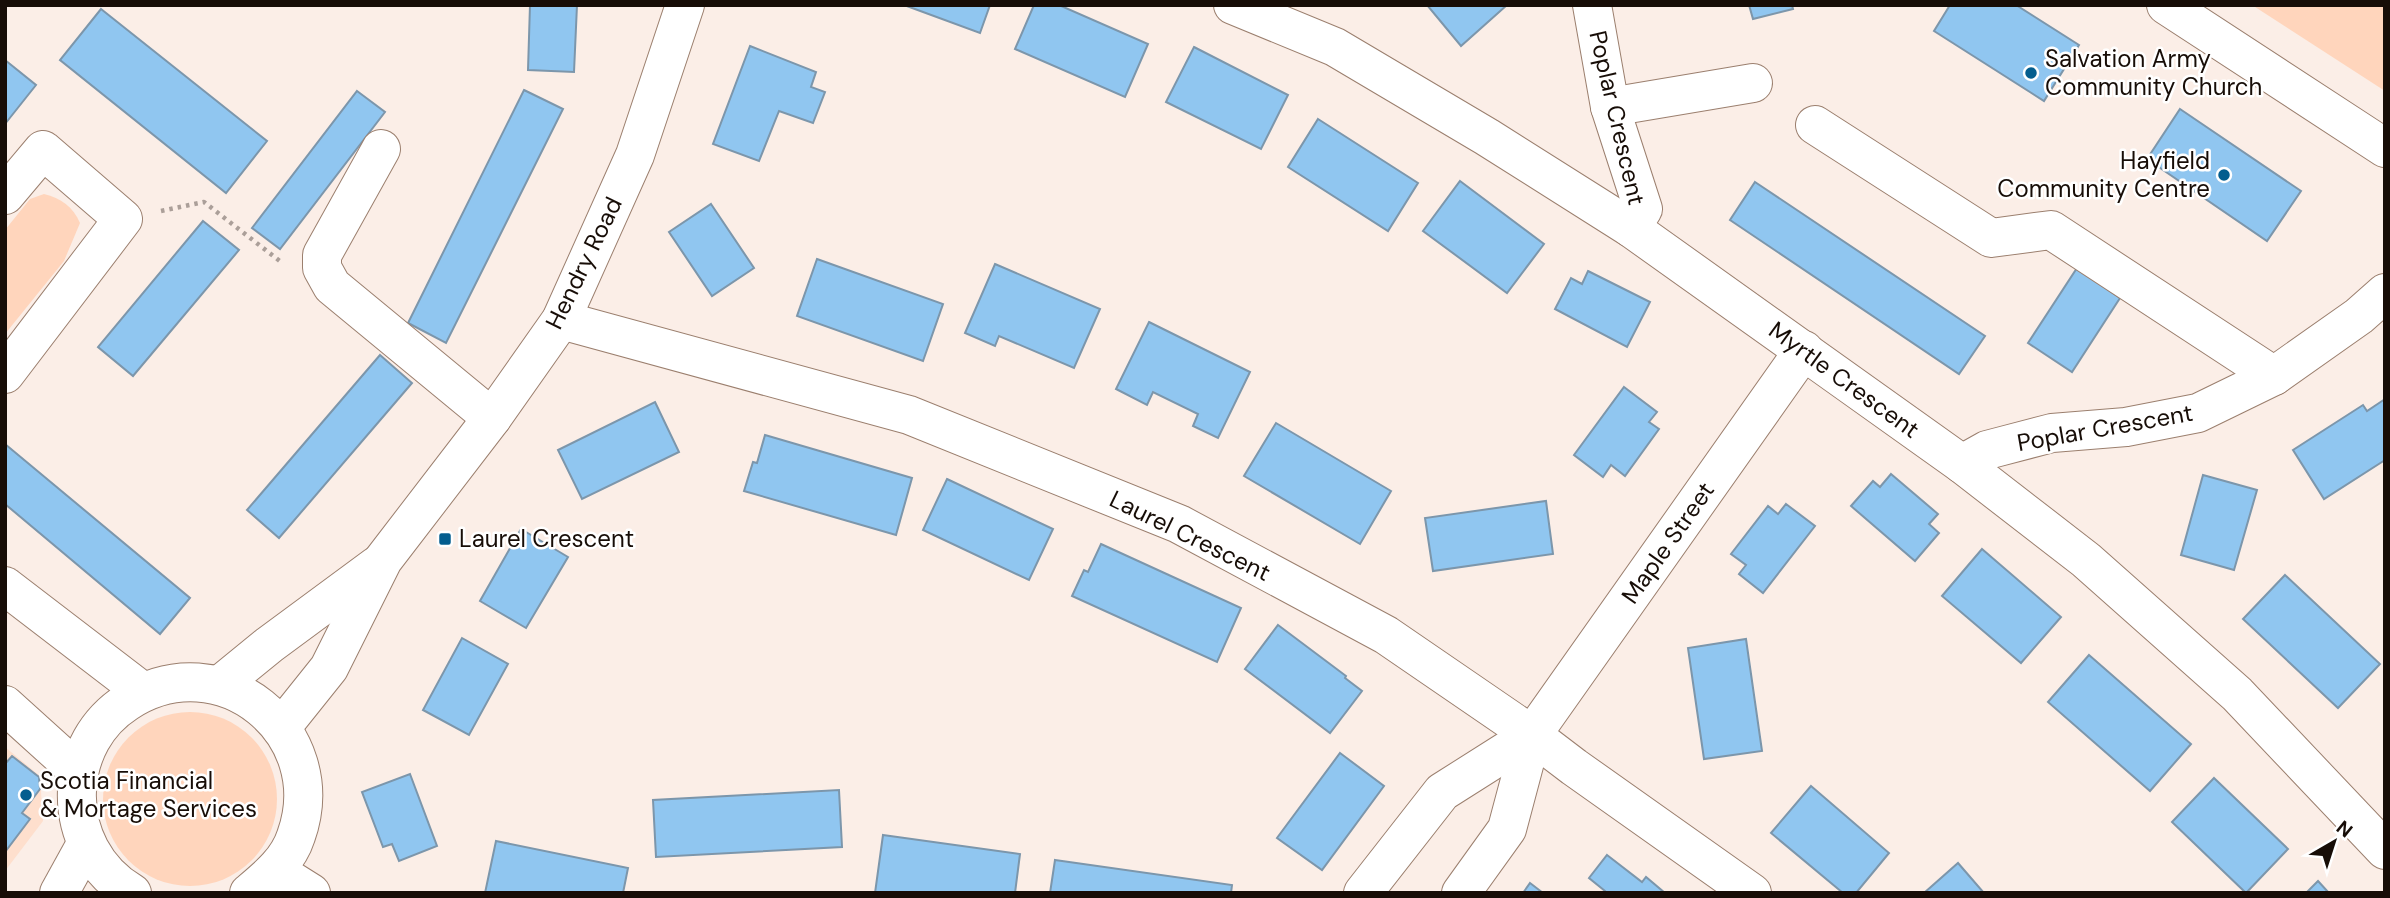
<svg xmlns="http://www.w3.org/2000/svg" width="2390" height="898" font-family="'DM Sans',sans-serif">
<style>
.built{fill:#fedfcd}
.green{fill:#ffd5bc}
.building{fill:#90c6f0;stroke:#7c96ab;stroke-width:2}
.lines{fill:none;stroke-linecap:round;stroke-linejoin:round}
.minor-casing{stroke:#9b7f6e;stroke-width:40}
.path{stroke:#ab9f99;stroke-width:4.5;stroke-dasharray:3.5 5;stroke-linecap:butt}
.minor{stroke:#fff;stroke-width:38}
.poi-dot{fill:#035d8e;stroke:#fff;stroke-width:2.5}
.labels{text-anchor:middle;stroke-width:5;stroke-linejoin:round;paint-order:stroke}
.poi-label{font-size:24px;fill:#170d07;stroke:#fff;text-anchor:start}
.street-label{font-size:24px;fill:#170d07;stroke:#fff}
</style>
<rect width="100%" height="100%" fill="#fbeee7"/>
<path class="built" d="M5 747 40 776 43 821 5 871Z"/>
<g class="green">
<path d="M2252 5H2385V91Z"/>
<path d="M44 194C61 198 73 207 80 223L64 261 5 334V230L30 199Z"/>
<circle cx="190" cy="799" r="87"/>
</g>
<g class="building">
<path d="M530 5H577L574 72 528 70Z"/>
<path d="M904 5H990L980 33Z"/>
<path d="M1034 5H1059L1148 44 1125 97 1015 49Z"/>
<path d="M1427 5H1507L1461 46Z"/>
<path d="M1749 5H1792L1793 9 1753 19Z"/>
<path d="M1950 5H2016L2079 45 2044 101 1934 31Z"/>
<path d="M101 9 267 141 226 193 60 60Z"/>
<path d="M750 46 816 72 811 87 825 92 813 123 779 111 759 161 713 144Z"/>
<path d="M1194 47 1288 95 1261 149 1166 102Z"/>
<path d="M5 60 36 85 5 124Z"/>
<path d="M524 90 563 109 446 343 408 323Z"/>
<path d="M357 91 385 112 280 249 252 228Z"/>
<path d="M2180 109 2301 191 2267 241 2147 159Z"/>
<path d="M1318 119 1418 183 1388 231 1288 167Z"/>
<path d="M1460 181 1544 244 1507 293 1423 231Z"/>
<path d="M1755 182 1985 336 1959 374 1730 220Z"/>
<path d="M711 204 754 268 712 296 669 232Z"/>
<path d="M203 221 239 250 133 376 98 347Z"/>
<path d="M817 259 943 304 923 361 797 316Z"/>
<path d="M995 264 1100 309 1074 368 999 336 995 346 965 333Z"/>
<path d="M2077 268 2120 298 2072 372 2028 343Z"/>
<path d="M1588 271 1650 302 1627 347 1555 309 1571 278 1582 284Z"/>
<path d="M1149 322 1250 372 1218 438 1193 426 1198 414 1153 392 1147 405 1116 389Z"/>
<path d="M380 355 412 383 279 538 247 510Z"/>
<path d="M1624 387 1657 412 1649 422 1659 429 1625 476 1611 465 1603 477 1574 455Z"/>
<path d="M2385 399V460L2324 499 2293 450 2363 405 2367 411Z"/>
<path d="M655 402 679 452 582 499 558 450Z"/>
<path d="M1276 423 1391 491 1360 544 1244 476Z"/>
<path d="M765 435 912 478 896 535 744 491 753 462 757 463Z"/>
<path d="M5 444 190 598 160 634 5 504Z"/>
<path d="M1891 474 1938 514 1929 524 1939 533 1915 561 1851 506 1873 481 1880 487Z"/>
<path d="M2203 475 2257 490 2234 570 2181 555Z"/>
<path d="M947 479 1053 529 1029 580 923 530Z"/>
<path d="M1546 501 1553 554 1433 571 1425 518Z"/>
<path d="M1786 504 1815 526 1763 593 1739 574 1746 565 1731 554 1768 506 1778 514Z"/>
<path d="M521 529 568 557 526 628 480 601Z"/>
<path d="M1101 544 1241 608 1217 662 1072 596 1084 570 1088 572Z"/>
<path d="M1982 549 2061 617 2021 663 1942 596Z"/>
<path d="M2285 575 2380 664 2338 708 2243 619Z"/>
<path d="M1278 625 1346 676 1345 678 1362 691 1330 733 1245 669Z"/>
<path d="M462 638 508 664 469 735 423 710Z"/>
<path d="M1746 639 1762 751 1704 759 1688 648Z"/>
<path d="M2089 655 2191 744 2150 791 2048 702Z"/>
<path d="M1340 753 1384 786 1322 870 1277 838Z"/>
<path d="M12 756 39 777 40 789 22 813 30 819 5 852V764Z"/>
<path d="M410 774 437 846 399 861 392 844 383 847 362 792Z"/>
<path d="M2214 778 2288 849 2246 893 2172 822Z"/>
<path d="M1811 786 1889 853 1856 893H1843L1771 833Z"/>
<path d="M839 790 842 847 656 857 653 800Z"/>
<path d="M883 835 1020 854 1015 893H875Z"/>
<path d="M496 841 628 868 623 893H485Z"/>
<path d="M1607 855 1642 882 1646 877 1665 893H1604L1605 891 1589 878Z"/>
<path d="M1055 860 1232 885 1231 893H1050Z"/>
<path d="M1958 863 1984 893H1924Z"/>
<path d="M2318 881 2329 893H2306Z"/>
<path d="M1530 883 1543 893H1523Z"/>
</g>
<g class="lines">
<defs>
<g id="minor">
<path d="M1233 5 1335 47 1487 137 1631 228 1962 464 2086 560 2237 694 2385 850"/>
<path d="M1592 5 1610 107 1643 209 1631 228"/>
<path d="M2166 5 2385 148"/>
<path d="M1610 107 1753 83"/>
<path d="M1815 125 1991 238 2051 230 2274 376"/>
<path d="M381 149 322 255V268L332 286 492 418"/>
<path d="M5 195 43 150 123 219 5 374"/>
<path d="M561 320 909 415 1179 524 1386 635 1532 735 1574 767 1752 893"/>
<path d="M1962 464 1987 450 2052 433 2126 427 2198 413 2274 376 2359 316 2385 293"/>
<path d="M5 586 142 691"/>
<path d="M220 685 269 645 376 566"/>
<path d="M5 705 78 771"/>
<path d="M281 728 329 668 383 560 492 418 561 320 635 155 685 5"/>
<path d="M276 871 311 893"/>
<path d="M59 893 86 844"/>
<path d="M132 893C95 871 75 832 77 790 79 754 96 722 127 702 220 641 333 732 296 836 288 861 268 877 249 893"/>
<path d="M1363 893 1442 792 1532 735"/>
<path d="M1461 893 1507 829 1532 735 1804 350"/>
</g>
</defs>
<use href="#minor" class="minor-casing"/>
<path class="path" d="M161 211 204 202 281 262"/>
<use href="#minor" class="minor"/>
</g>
<g class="poi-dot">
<circle cx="2031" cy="73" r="7"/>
<circle cx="2224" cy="175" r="7"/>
<rect x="438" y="532" width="14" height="14" rx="3.5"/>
<circle cx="26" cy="795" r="7"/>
</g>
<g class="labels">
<g class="poi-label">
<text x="2045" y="67">Salvation Army<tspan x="2045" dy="28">Community Church</tspan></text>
<text x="2210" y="169" text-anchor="end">Hayfield<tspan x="2210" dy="28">Community Centre</tspan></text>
<text x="459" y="547">Laurel Crescent</text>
<text x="40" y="789">Scotia Financial<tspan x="40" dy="28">&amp; Mortage Services</tspan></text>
</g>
<g class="street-label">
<text transform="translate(1617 118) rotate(77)" y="8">Poplar Crescent</text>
<text transform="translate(584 263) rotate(-64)" y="8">Hendry Road</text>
<text transform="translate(1844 380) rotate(36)" y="8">Myrtle Crescent</text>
<text transform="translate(2105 428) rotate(-10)" y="8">Poplar Crescent</text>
<text transform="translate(1190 536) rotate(26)" y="8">Laurel Crescent</text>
<text transform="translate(1668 543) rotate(-55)" y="8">Maple Street</text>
</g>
</g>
<rect width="2390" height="898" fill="none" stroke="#170d07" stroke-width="14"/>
<g transform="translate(2334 842) rotate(39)" stroke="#ffffff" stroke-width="5" paint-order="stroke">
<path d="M0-5L12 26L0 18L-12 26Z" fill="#170d07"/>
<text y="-10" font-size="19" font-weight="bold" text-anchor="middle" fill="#170d07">N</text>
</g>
</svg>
